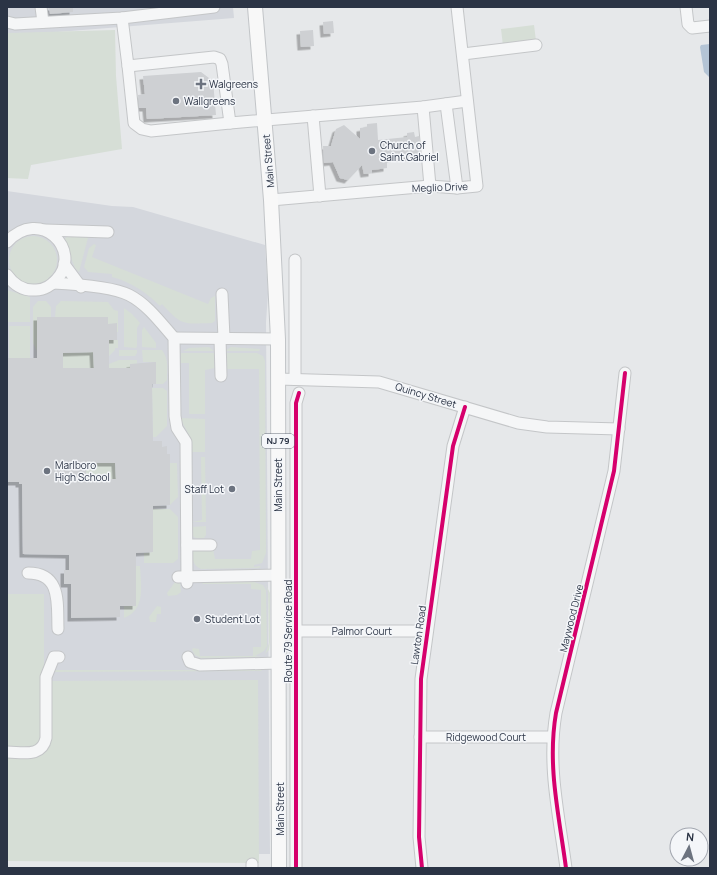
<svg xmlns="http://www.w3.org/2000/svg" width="717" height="875" font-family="Manrope,sans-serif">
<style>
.built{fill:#d4d7dd}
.green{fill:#d6ded6}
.water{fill:#b4c4d5}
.building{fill:#ced0d3;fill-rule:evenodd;filter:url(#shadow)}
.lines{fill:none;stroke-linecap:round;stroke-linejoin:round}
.minor-casing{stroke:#c4c6c8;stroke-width:13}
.major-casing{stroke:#c2c5c8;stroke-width:16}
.minor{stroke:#f5f6f7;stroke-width:11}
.major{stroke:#f8f8f8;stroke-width:14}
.cycleway-casing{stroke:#f4f6f9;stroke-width:6}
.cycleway{stroke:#d6006c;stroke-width:4}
.poi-dot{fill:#6c737f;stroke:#f4f6f9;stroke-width:1.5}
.labels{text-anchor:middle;stroke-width:3;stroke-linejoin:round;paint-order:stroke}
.shield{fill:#f4f6f9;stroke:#676e7b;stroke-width:1}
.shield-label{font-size:9px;font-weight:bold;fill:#2b3445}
.poi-label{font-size:10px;fill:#2b3445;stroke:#f4f6f9;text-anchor:start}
.street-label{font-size:10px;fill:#2b3445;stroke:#f4f6f9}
</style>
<defs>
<filter id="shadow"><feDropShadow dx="-3.5" dy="3.5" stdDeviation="0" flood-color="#0004"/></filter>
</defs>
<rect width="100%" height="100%" fill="#e6e8ea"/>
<g class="built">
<path d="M7 7H233L234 18 7 36Z"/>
<path d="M7 191 112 206 133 207 265 245 268 294 266 322 270 854 7 856Z"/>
</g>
<g class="green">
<path d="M534 25 536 41 503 46 501 29Z"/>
<path d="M115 30 116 76 122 149 31 165 28 179 7 178V33Z"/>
<path d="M89 234 79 272 75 268 64 240 68 235Z"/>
<circle cx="33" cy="260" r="24"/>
<path d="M94 244 96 245 92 257 208 304 211 298 215 296V321L212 323C183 324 182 326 162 304L160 306C146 292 131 282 112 277V274L88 272 84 267 89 248Z"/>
<path d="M7 290 30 297V322H7Z"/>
<path d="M38 301H46L51 307V317L37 318V351L33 343V307Z"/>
<path d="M61 301 108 302 114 310 118 311V332H117V324H108V317H55L56 306Z"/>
<path d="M124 308 132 314 140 323 137 328V346L136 348 124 347Z"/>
<rect x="9" y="326" width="21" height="32"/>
<path d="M144 327 156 343V348L142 347V330Z"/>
<path d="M109 340H118V348H115V350L109 356Z"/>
<path d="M209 347 214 351H183L189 348Z"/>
<path d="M231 347 260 349 259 351H225Z"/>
<path d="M119 350H137V353L135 356H119Z"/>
<path d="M142 350H162C169 359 167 369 167 380L163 384H156V362H143Z"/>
<path d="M93 352 95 368H63V353Z"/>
<path d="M181 353H214L215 368 205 370V414H189V363H181L180 359Z"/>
<path d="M225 353H257L263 356 265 361 266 553 262 563 254 565V567L260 566 261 567 258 568 201 569C194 566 192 560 192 552L195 550 213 549 215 559H251L252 551 260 550 259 369H226Z"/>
<path d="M119 360H137V364H130V368H99Z"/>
<path d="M152 388H163L167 391V426L156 437H153Z"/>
<path d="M180 418 205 419V452H192L191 439Z"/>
<path d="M201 457H205L206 522H192L202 520Z"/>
<path d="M86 463H115L116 479H86Z"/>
<path d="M170 463H177L178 497 170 505Z"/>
<path d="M153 509H170L178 517V559L173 563H144V553L153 552Z"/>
<path d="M206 526V535L204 538H196L192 536V527Z"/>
<path d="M136 566H140C141 585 146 610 124 618V606H136Z"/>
<path d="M261 580 254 582 263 585 266 590 267 646 264 651 255 656 261 657 201 658 195 655 192 650 193 648 199 649 200 656H253V647H261V590L251 589V584H203L201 582Z"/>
<path d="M175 582H180L181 592 177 595 168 596 167 593Z"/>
<path d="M265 583 270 593V642L269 650 265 654 269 643 268 592Z"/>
<path d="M7 594H44V681L258 680 259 863 7 861Z"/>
<path d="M157 606 161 607V614H157L156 622H150L149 617Z"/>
<path d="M56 661V670H262L261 671 54 672Z"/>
</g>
<path class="water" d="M710 44V78L704 72 700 47 701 45Z"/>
<g class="building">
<path d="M49 7H73V12L50 14Z"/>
<path d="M333 21 334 33 324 34 323 22Z"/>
<path d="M313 30 314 46 301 47 300 31Z"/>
<path d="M201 72 213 81 216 115 147 119 146 108H139L138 95 145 94 143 76Z"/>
<path d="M377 123 378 140 407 137V133L414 132 415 137 419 136 420 156 387 159V168L372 170V173L364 174 362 165 348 180 340 178 333 162 324 163 323 146H331L336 129 344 125 360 139V128L367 127V124Z"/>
<path d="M37 317H108V324L117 323V340H109V368H130V364L156 362V384H152L153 441H162V447L167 446V454H170V505L153 506V552L136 553V606H120V617L71 618V584H64V570H69V555L23 554 22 484H19V482H7V358H37ZM93 352 94 368H63V353ZM86 463H115L116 479H86Z"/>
</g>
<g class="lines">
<defs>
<g id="minor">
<path d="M41 7 43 22"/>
<path d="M686 7 688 24 692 28 710 26"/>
<path d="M122 18 128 66 214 57 220 59 222 64 230 123 423 107 467 101"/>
<path d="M7 22 15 24 122 18 214 7"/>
<path d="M463 54 536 45"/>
<path d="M128 66 134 123 142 129 151 131 230 123"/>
<path d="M446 104 457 188"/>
<path d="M423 107 430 186"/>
<path d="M313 116 320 196"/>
<path d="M271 200 430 186 457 188 477 186 457 7"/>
<path d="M45 230 108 232"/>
<path d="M7 242C40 206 83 250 57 279 52 285 44 290 36 290 24 291 14 285 7 275"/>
<path d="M64 264 81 287"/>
<path d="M53 283C72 284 113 287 129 295 147 304 161 323 174 338L175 416 177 428 186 442 187 583"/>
<path d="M222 294 224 338"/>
<path d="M174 338 278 339"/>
<path d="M220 338 221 376"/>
<path d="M278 379 379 382 518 423 547 427 619 429"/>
<path d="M295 379V260"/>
<path d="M187 545H211"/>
<path d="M28 573C62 573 57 604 58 629"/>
<path d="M178 577 279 575"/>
<path d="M296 631H427"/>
<path d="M188 657 190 662 200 665 279 663"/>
<path d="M420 737H552"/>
<path d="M7 752C22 752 42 758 46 738V677L54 657H59"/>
<path d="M252 868V864"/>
<path d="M296 868V403L299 393"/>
<path d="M422 868 419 837 421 679 453 446 465 407"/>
<path d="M566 868C559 815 547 766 556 713L614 471 625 373"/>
</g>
<path id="major" d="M255 7 271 200 278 339 279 868"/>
</defs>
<use href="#minor" class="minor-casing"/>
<use href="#major" class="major-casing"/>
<use href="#minor" class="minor"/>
<use href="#major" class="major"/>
<defs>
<g id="cycleway">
<path d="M296 868V403L299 393"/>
<path d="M422 868 419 837 421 679 453 446 465 407"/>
<path d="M566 868C559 815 547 766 556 713L614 471 625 373"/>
</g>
</defs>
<use href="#cycleway" class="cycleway-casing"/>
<use href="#cycleway" class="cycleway"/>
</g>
<g class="poi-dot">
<path d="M199 78h4v4h4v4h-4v4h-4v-4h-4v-4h4z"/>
<circle cx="176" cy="101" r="4"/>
<circle cx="372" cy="151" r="4"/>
<circle cx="47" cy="471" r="4"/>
<circle cx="232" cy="489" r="4"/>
<circle cx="197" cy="619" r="4"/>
</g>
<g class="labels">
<rect class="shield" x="262" y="434" width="32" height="14" rx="3"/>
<g class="shield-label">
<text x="278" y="444">NJ 79</text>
</g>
<g class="poi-label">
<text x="209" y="88">Walgreens</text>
<text x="184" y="105">Wallgreens</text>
<text x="380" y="149">Church of<tspan x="380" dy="12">Saint Gabriel</tspan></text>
<text x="55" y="469">Marlboro<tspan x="55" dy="12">High School</tspan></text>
<text x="224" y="493" text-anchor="end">Staff Lot</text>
<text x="205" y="623">Student Lot</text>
</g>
<g class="street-label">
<text transform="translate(268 161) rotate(-95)" y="4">Main Street</text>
<text transform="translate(440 187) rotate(-2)" y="4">Meglio Drive</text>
<text transform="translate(426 395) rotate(17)" y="4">Quincy Street</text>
<text transform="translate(278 485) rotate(-90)" y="4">Main Street</text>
<text transform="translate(571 618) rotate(-76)" y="4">Maywood Drive</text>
<text transform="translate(288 631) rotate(-90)" y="4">Route 79 Service Road</text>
<text x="362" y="635">Palmor Court</text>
<text transform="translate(418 635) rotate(-82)" y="4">Lawton Road</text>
<text x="486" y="741">Ridgewood Court</text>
<text transform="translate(280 809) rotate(-90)" y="4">Main Street</text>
</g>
</g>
<rect width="717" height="875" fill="none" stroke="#2b3445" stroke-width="16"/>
<g transform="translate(689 847) rotate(6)"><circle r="19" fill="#f4f6f9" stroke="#a4a8b1"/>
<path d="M0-3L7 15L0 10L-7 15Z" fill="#6c737f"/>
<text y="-6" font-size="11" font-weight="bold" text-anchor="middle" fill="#2b3445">N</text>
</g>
</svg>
